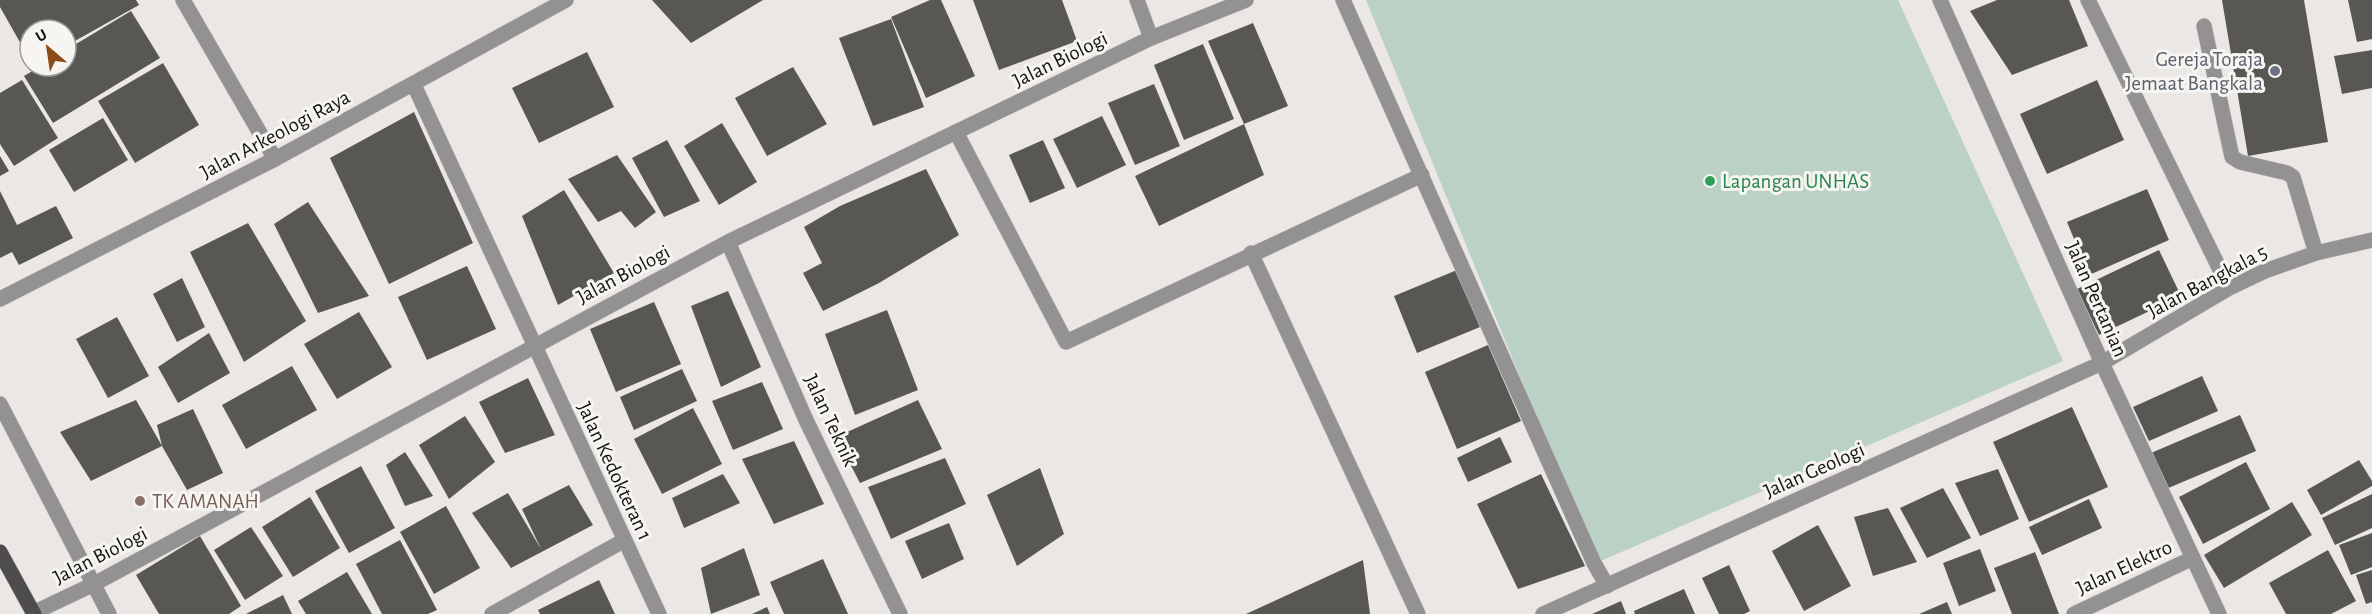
<svg xmlns="http://www.w3.org/2000/svg" width="2372" height="614" font-family="'Alegreya Sans',sans-serif">
<style>
.green{fill:#bcd1c5}
.building{fill:#585754}
.lines{fill:none;stroke-linecap:round;stroke-linejoin:round}
.service-casing{stroke:#c8c5c3;stroke-width:16}
.minor-casing{stroke:#c8c5c3;stroke-width:16}
.primary-casing{stroke:#c8c5c3;stroke-width:16}
.service{stroke:#939192;stroke-width:15}
.minor{stroke:#939192;stroke-width:15}
.primary{stroke:#4e4c4d;stroke-width:15}
.worship-dot{fill:#6b7280;stroke:#f7f5f2;stroke-width:2}
.leisure-dot{fill:#2e9e5b;stroke:#f7f5f2;stroke-width:2}
.education-dot{fill:#8d6e63;stroke:#f7f5f2;stroke-width:2}
.labels{text-anchor:middle;stroke-width:6;stroke-linejoin:round;paint-order:stroke}
.street-label{font-size:21px;fill:#151413;stroke:#f7f5f2}
.worship-label{font-size:21px;fill:#5b616d;stroke:#f7f5f2;text-anchor:end}
.leisure-label{font-size:21px;fill:#27864d;stroke:#f7f5f2;text-anchor:start}
.education-label{font-size:21px;fill:#785e54;stroke:#f7f5f2;text-anchor:start}
</style>
<rect width="100%" height="100%" fill="#eae7e5"/>
<path class="green" d="M1366 0H1898L2063 361 1596 563Z"/>
<g class="building">
<path d="M0 0H136L139 5 66 46V30H30V60L0 7Z"/>
<path d="M652 0H763L691 43Z"/>
<path d="M930 0H941L975 76 926 98 891 17Z"/>
<path d="M973 0H1062L1077 41 999 70Z"/>
<path d="M1997 0H2069L2088 46 2012 75 1970 11Z"/>
<path d="M2222 0H2304L2328 142 2248 156Z"/>
<path d="M2348 0H2372V39L2357 42Z"/>
<path d="M131 11 160 58 53 123 24 76 41 66H66V50Z"/>
<path d="M891 19 924 107 873 126 839 38Z"/>
<path d="M1253 23 1288 106 1244 124 1208 41Z"/>
<path d="M1203 44 1234 119 1184 140 1154 65Z"/>
<path d="M2372 50V88L2342 94 2334 56Z"/>
<path d="M587 52 614 107 539 143 512 88Z"/>
<path d="M163 63 199 125 135 163 98 101Z"/>
<path d="M793 67 827 124 767 156 735 98Z"/>
<path d="M22 80 58 138 14 166 0 144V93Z"/>
<path d="M2097 80 2124 140 2047 174 2020 114Z"/>
<path d="M1154 84 1180 146 1135 165 1108 103Z"/>
<path d="M414 112 473 243 389 284 330 158Z"/>
<path d="M1102 116 1126 165 1077 188 1053 139Z"/>
<path d="M103 118 128 160 74 192 49 150Z"/>
<path d="M722 123 757 182 719 205 684 146Z"/>
<path d="M1244 124 1264 175 1159 226 1135 176Z"/>
<path d="M667 140 700 201 664 217 632 158Z"/>
<path d="M1043 140 1065 188 1030 203 1009 155Z"/>
<path d="M617 155 656 212 635 228 621 211 598 222 568 179Z"/>
<path d="M0 156 9 171 0 176Z"/>
<path d="M926 169 959 235 879 283 823 311 803 273 822 263 804 227 840 206Z"/>
<path d="M2147 189 2169 240 2089 275 2067 222Z"/>
<path d="M564 190 614 273 558 305 522 216Z"/>
<path d="M0 191 17 225 56 206 73 238 19 265 12 252 0 258Z"/>
<path d="M308 202 369 296 318 313 274 224Z"/>
<path d="M248 223 306 321 244 362 190 252Z"/>
<path d="M2159 250 2181 296 2099 335 2077 289Z"/>
<path d="M467 266 496 329 427 360 398 297Z"/>
<path d="M1457 270 1480 327 1417 353 1394 296Z"/>
<path d="M182 278 205 327 177 342 153 294Z"/>
<path d="M728 291 761 367 721 387 691 306Z"/>
<path d="M654 302 681 364 616 392 590 329Z"/>
<path d="M887 310 918 390 855 415 825 334Z"/>
<path d="M359 312 392 367 337 399 304 344Z"/>
<path d="M117 317 149 376 108 398 76 339Z"/>
<path d="M209 333 230 373 178 403 158 367Z"/>
<path d="M1488 345 1521 421 1457 449 1425 372Z"/>
<path d="M292 366 317 410 246 449 222 405Z"/>
<path d="M682 369 697 401 634 430 620 397Z"/>
<path d="M2202 376 2218 411 2149 441 2133 407Z"/>
<path d="M528 378 555 435 505 453 479 402Z"/>
<path d="M762 382 783 429 733 450 712 401Z"/>
<path d="M136 400 162 446 91 481 60 432Z"/>
<path d="M918 400 942 449 860 483 836 437Z"/>
<path d="M2072 407 2108 487 2029 522 1993 442Z"/>
<path d="M693 408 722 464 662 494 634 439Z"/>
<path d="M193 409 223 473 187 490 162 446 157 425Z"/>
<path d="M2240 415 2256 451 2166 489 2151 453Z"/>
<path d="M465 416 495 462 449 499 419 445Z"/>
<path d="M1500 437 1512 462 1468 482 1457 458Z"/>
<path d="M794 441 824 504 774 524 742 459Z"/>
<path d="M405 452 433 496 405 506 386 465Z"/>
<path d="M945 458 966 504 891 539 868 487Z"/>
<path d="M2359 460 2372 481V486L2321 515 2307 490Z"/>
<path d="M2246 462 2270 509 2203 544 2179 497Z"/>
<path d="M361 466 395 528 349 553 315 491Z"/>
<path d="M1040 468 1064 534 1017 566 987 495Z"/>
<path d="M1998 469 2019 519 1980 536 1955 483Z"/>
<path d="M723 474 740 503 684 528 672 498Z"/>
<path d="M1541 474 1585 566 1518 589 1477 504Z"/>
<path d="M569 485 593 525 511 568 472 513 508 493 541 549 522 509Z"/>
<path d="M1943 488 1971 538 1927 558 1900 508Z"/>
<path d="M2372 494V528L2335 545 2322 518Z"/>
<path d="M310 497 340 548 293 577 262 527Z"/>
<path d="M2089 499 2102 528 2042 555 2029 527Z"/>
<path d="M2292 502 2312 535 2224 588 2204 555Z"/>
<path d="M446 506 480 568 434 594 400 532Z"/>
<path d="M1888 508 1917 562 1873 576 1854 517Z"/>
<path d="M949 523 964 559 922 579 905 541Z"/>
<path d="M1818 525 1851 586 1804 611 1772 551Z"/>
<path d="M251 527 283 576 245 600 214 550Z"/>
<path d="M2372 533V567L2351 575 2339 545Z"/>
<path d="M200 536 241 606 229 614H159L136 575Z"/>
<path d="M400 540 437 610 428 614H382L356 564Z"/>
<path d="M744 548 760 595 711 614 701 568Z"/>
<path d="M1980 549 1996 591 1959 606 1943 563Z"/>
<path d="M2328 550 2356 601 2331 614H2286L2269 583Z"/>
<path d="M2035 552 2059 614H2012L1994 568Z"/>
<path d="M823 559 848 614H784L770 582Z"/>
<path d="M1363 560 1370 614H1246Z"/>
<path d="M1729 565 1750 611 1744 614H1719L1702 578Z"/>
<path d="M2372 570V602L2366 604 2356 575Z"/>
<path d="M347 572 372 614H306L298 601Z"/>
<path d="M599 580 615 614H540L538 610Z"/>
<path d="M1684 589 1695 614H1635L1634 611Z"/>
<path d="M283 595 292 614H246Z"/>
<path d="M1621 601 1626 614H1592Z"/>
<path d="M1947 602 1952 614H1919Z"/>
<path d="M767 607 770 614H752Z"/>
</g>
<g class="lines">
<defs>
<path id="service" d="M2204 26 2232 157 2240 162 2287 173 2293 177 2316 253"/>
<g id="minor">
<path d="M183 0 275 159"/>
<path d="M1137 0 1151 38"/>
<path d="M1343 0 1594 563 1607 586"/>
<path d="M1940 0 2102 363 2219 614"/>
<path d="M2088 0 2229 288"/>
<path d="M414 85 659 614"/>
<path d="M956 132 1066 342 1422 175"/>
<path d="M728 242 806 420 900 614"/>
<path d="M1251 253 1418 614"/>
<path d="M0 299 275 159 566 0"/>
<path d="M0 404 109 614"/>
<path d="M33 613 94 584 728 242 1151 38 1246 0"/>
<path d="M492 614 623 541"/>
<path d="M1543 614 2102 363 2229 288 2265 271 2316 253 2372 240"/>
<path d="M2074 614 2193 558"/>
</g>
<path id="primary" d="M0 552 34 614"/>
</defs>
<use href="#service" class="service-casing"/>
<use href="#minor" class="minor-casing"/>
<use href="#primary" class="primary-casing"/>
<use href="#service" class="service"/>
<use href="#minor" class="minor"/>
<use href="#primary" class="primary"/>
</g>
<circle class="worship-dot" cx="2275" cy="71" r="6"/>
<circle class="leisure-dot" cx="1710" cy="181" r="6"/>
<circle class="education-dot" cx="140" cy="501" r="6"/>
<g class="labels">
<g class="street-label">
<text transform="translate(1060 59) rotate(-26)" y="7">Jalan Biologi</text>
<text transform="translate(275 134) rotate(-28)" y="7">Jalan Arkeologi Raya</text>
<text transform="translate(623 274) rotate(-28)" y="7">Jalan Biologi</text>
<text transform="translate(2207 281) rotate(-28)" y="7">Jalan Bangkala 5</text>
<text transform="translate(2097 299) rotate(66)" y="7">Jalan Pertanian</text>
<text transform="translate(831 420) rotate(65)" y="7">Jalan Teknik</text>
<text transform="translate(1814 470) rotate(-24)" y="7">Jalan Geologi</text>
<text transform="translate(615 471) rotate(65)" y="7">Jalan Kedokteran 1</text>
<text transform="translate(100 555) rotate(-27)" y="7">Jalan Biologi</text>
<text transform="translate(2124 567) rotate(-25)" y="7">Jalan Elektro</text>
</g>
<g class="worship-label">
<text x="2263" y="66">Gereja Toraja<tspan x="2263" dy="24">Jemaat Bangkala</tspan></text>
</g>
<g class="leisure-label">
<text x="1722" y="188">Lapangan UNHAS</text>
</g>
<g class="education-label">
<text x="152" y="508">TK AMANAH</text>
</g>
</g>
<g transform="translate(48 48) rotate(331)"><circle r="28" fill="#f7f5f2" stroke="#9d9b99" stroke-width="1.5"/>
<path d="M0-4.5L10 22L0 15L-10 22Z" fill="#8d4c17"/>
<text y="-9" font-size="16" font-weight="bold" text-anchor="middle" fill="#151413">U</text>
</g>
</svg>
